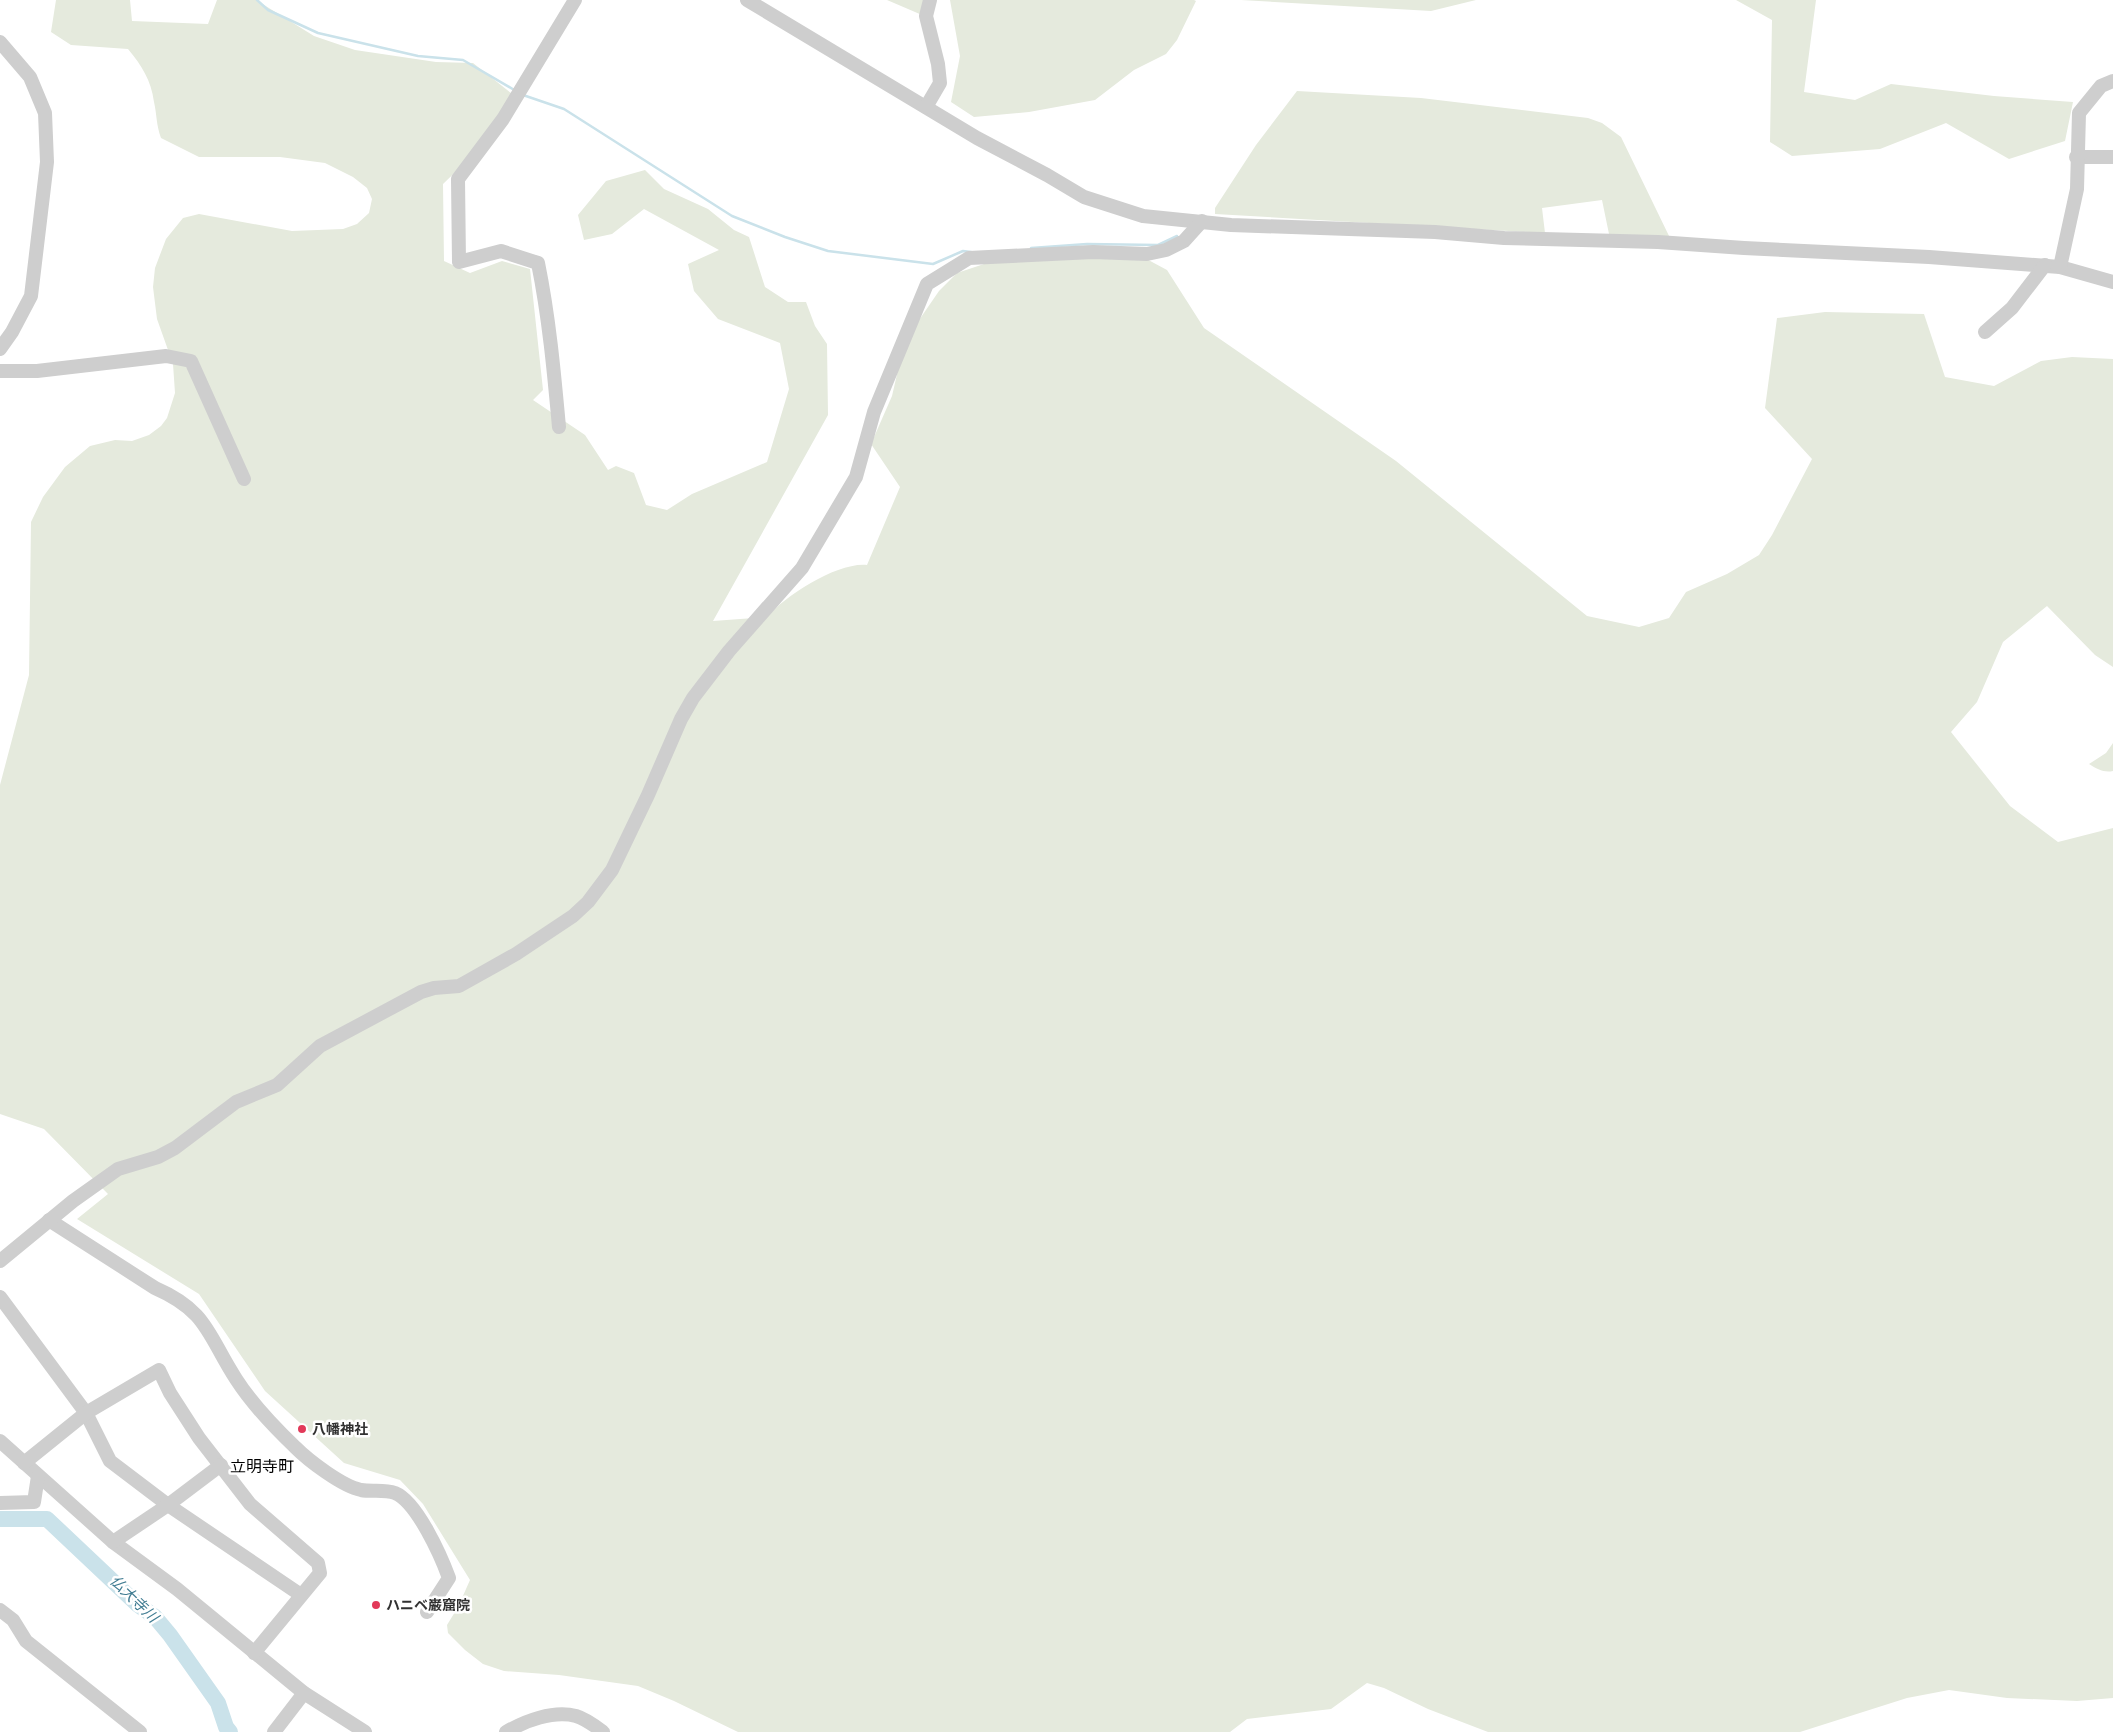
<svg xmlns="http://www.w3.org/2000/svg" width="2113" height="1732" font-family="'Exo 2','Noto Sans JP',sans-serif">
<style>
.green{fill:#e5eadd}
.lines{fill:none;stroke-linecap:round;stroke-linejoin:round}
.stream{stroke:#cae2ea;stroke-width:2.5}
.river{stroke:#cae2ea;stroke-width:16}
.minor{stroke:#cecece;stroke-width:14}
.poi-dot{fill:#e23959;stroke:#fff;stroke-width:2}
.labels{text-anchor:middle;stroke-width:5;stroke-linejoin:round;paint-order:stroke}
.poi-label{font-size:14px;font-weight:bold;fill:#313131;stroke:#fff;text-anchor:start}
.water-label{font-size:15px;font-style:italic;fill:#407c92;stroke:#fff}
.quarter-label{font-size:16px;fill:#000;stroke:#fff}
</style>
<rect width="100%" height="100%" fill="#fff"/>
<g class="green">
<path d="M56 0H130L132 21 208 24 217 0H256L314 36 355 50 436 62 473 63 516 97 507 122 443 184 444 261 470 273 502 261 530 269 543 390 533 400 585 435 608 470 616 466 634 473 646 505 667 510 692 494 767 462 789 389 780 343 718 319 694 291 688 264 719 250 644 209 612 234 584 240 578 215 606 181 645 170 664 189 708 209 734 230 749 237 765 287 788 302H806L815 326 827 344 828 415 713 621 767 617C786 595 838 562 867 565L900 487 871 444 892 396 898 370 917 323 939 291 957 273 987 263 1139 255 1167 270 1204 328 1396 461 1587 616 1639 627 1669 618 1686 592 1727 574 1759 555 1772 535 1812 459 1765 408 1777 318 1825 312 1924 314 1945 377 1994 386 2041 361 2072 357 2113 359V667L2095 655 2047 606 2003 642 1977 702 1951 732 2010 806 2058 842 2113 828V1698L2077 1701 2007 1698 1949 1690 1907 1698 1800 1732H1488L1428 1709 1384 1688 1367 1683 1331 1709 1247 1719 1230 1732H738L674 1701 638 1686 559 1675 504 1671 483 1664 465 1650 448 1633 447 1625 458 1607 470 1580 423 1504 400 1480 344 1463 265 1391 199 1294 77 1219 108 1194 44 1129 0 1114V785L29 675 31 522 43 497 65 467 90 446 115 440 132 441 149 435 161 426 167 418 175 393 173 364 157 319 153 287 155 268 166 239 183 218 199 214 292 231 343 229 357 224 369 213 372 199 367 188 353 177 325 163 280 157H199L161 138C156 124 157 115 154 102 151 80 142 66 128 49L71 45 51 32Z"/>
<path d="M887 0H927L922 15Z"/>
<path d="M950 0H1194L1196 1 1177 40 1166 54 1134 70 1095 100 1029 112 974 117 951 102 960 56Z"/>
<path d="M1241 0H1476L1431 11Z"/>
<path d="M1736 0H1816L1804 92 1855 100 1891 84 1994 96 2073 102 2065 141 2009 159 1946 123 1880 149 1792 156 1770 142 1772 20Z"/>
<path d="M1297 91 1421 98 1588 118 1602 123 1621 137 1670 238 1609 234 1602 200 1542 208 1545 233 1215 214V208L1256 145Z"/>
<path d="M2113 743V771C2104 773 2097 769 2089 764L2106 753Z"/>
</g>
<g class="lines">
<g class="stream">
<path d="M257 0 268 10 318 33 418 56 463 60 516 91"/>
<path d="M523 95 564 109 732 216 785 237 828 251 933 264 963 251 971 252"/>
<path d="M1031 248 1087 244 1158 245 1177 236"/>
</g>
<path class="river" d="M0 1519H47L137 1604 155 1617 170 1635 218 1703 226 1727 230 1732"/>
<g class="minor">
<path d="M747 0 977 138 1047 175 1084 197 1143 216 1231 225 1435 232 1504 238 1658 242 1744 248 1929 257 2060 267 2113 282"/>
<path d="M0 42 30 77 45 113 47 162 31 296 12 332 0 349"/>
<path d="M926 107 940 83 938 64 926 16 930 0"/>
<path d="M2076 157H2113"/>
<path d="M2060 267 2077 189 2079 113 2101 86 2113 81"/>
<path d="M1985 332 2012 308 2045 265"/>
<path d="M0 371H37L166 356 191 361 244 479"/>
<path d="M559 427C554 372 549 317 538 263L501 251 459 262 458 179 503 119 575 0"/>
<path d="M49 1220 155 1288C208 1311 208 1336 236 1379 252 1404 273 1426 295 1447 309 1461 342 1486 361 1490 372 1492 384 1489 395 1493 417 1502 441 1556 449 1578L427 1612"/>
<path d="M0 1261 73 1201 118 1169 158 1157 175 1148 236 1102 277 1085 320 1046 421 992 434 988 459 986 516 954 573 916 588 902 612 870 648 795 681 719 693 698 729 651 802 568 856 477 874 412 927 284 969 258 1093 252 1147 254 1166 250 1184 241 1202 221"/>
<path d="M0 1297 86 1413 110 1461 168 1505 301 1595"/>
<path d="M0 1441 113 1542 177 1589 304 1693 365 1732"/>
<path d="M24 1463 86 1413 159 1370 170 1393 199 1438 250 1504 318 1563 320 1573 254 1653"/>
<path d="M0 1503 34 1502 38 1476"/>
<path d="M113 1542 168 1505 221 1465"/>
<path d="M0 1610 13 1620 26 1641 140 1732"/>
<path d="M274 1732 304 1693"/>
<path d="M506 1732C525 1721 553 1710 576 1716 586 1719 595 1726 603 1732"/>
</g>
</g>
<g class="poi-dot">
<circle cx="302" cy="1429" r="5"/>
<circle cx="376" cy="1605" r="5"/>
</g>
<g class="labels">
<g class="poi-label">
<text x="312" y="1434">八幡神社</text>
<text x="386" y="1610">ハニベ巌窟院</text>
</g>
<g class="water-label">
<text transform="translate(134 1599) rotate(44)" y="5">仏大寺川</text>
</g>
<g class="quarter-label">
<text x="262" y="1472">立明寺町</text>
</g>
</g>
</svg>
